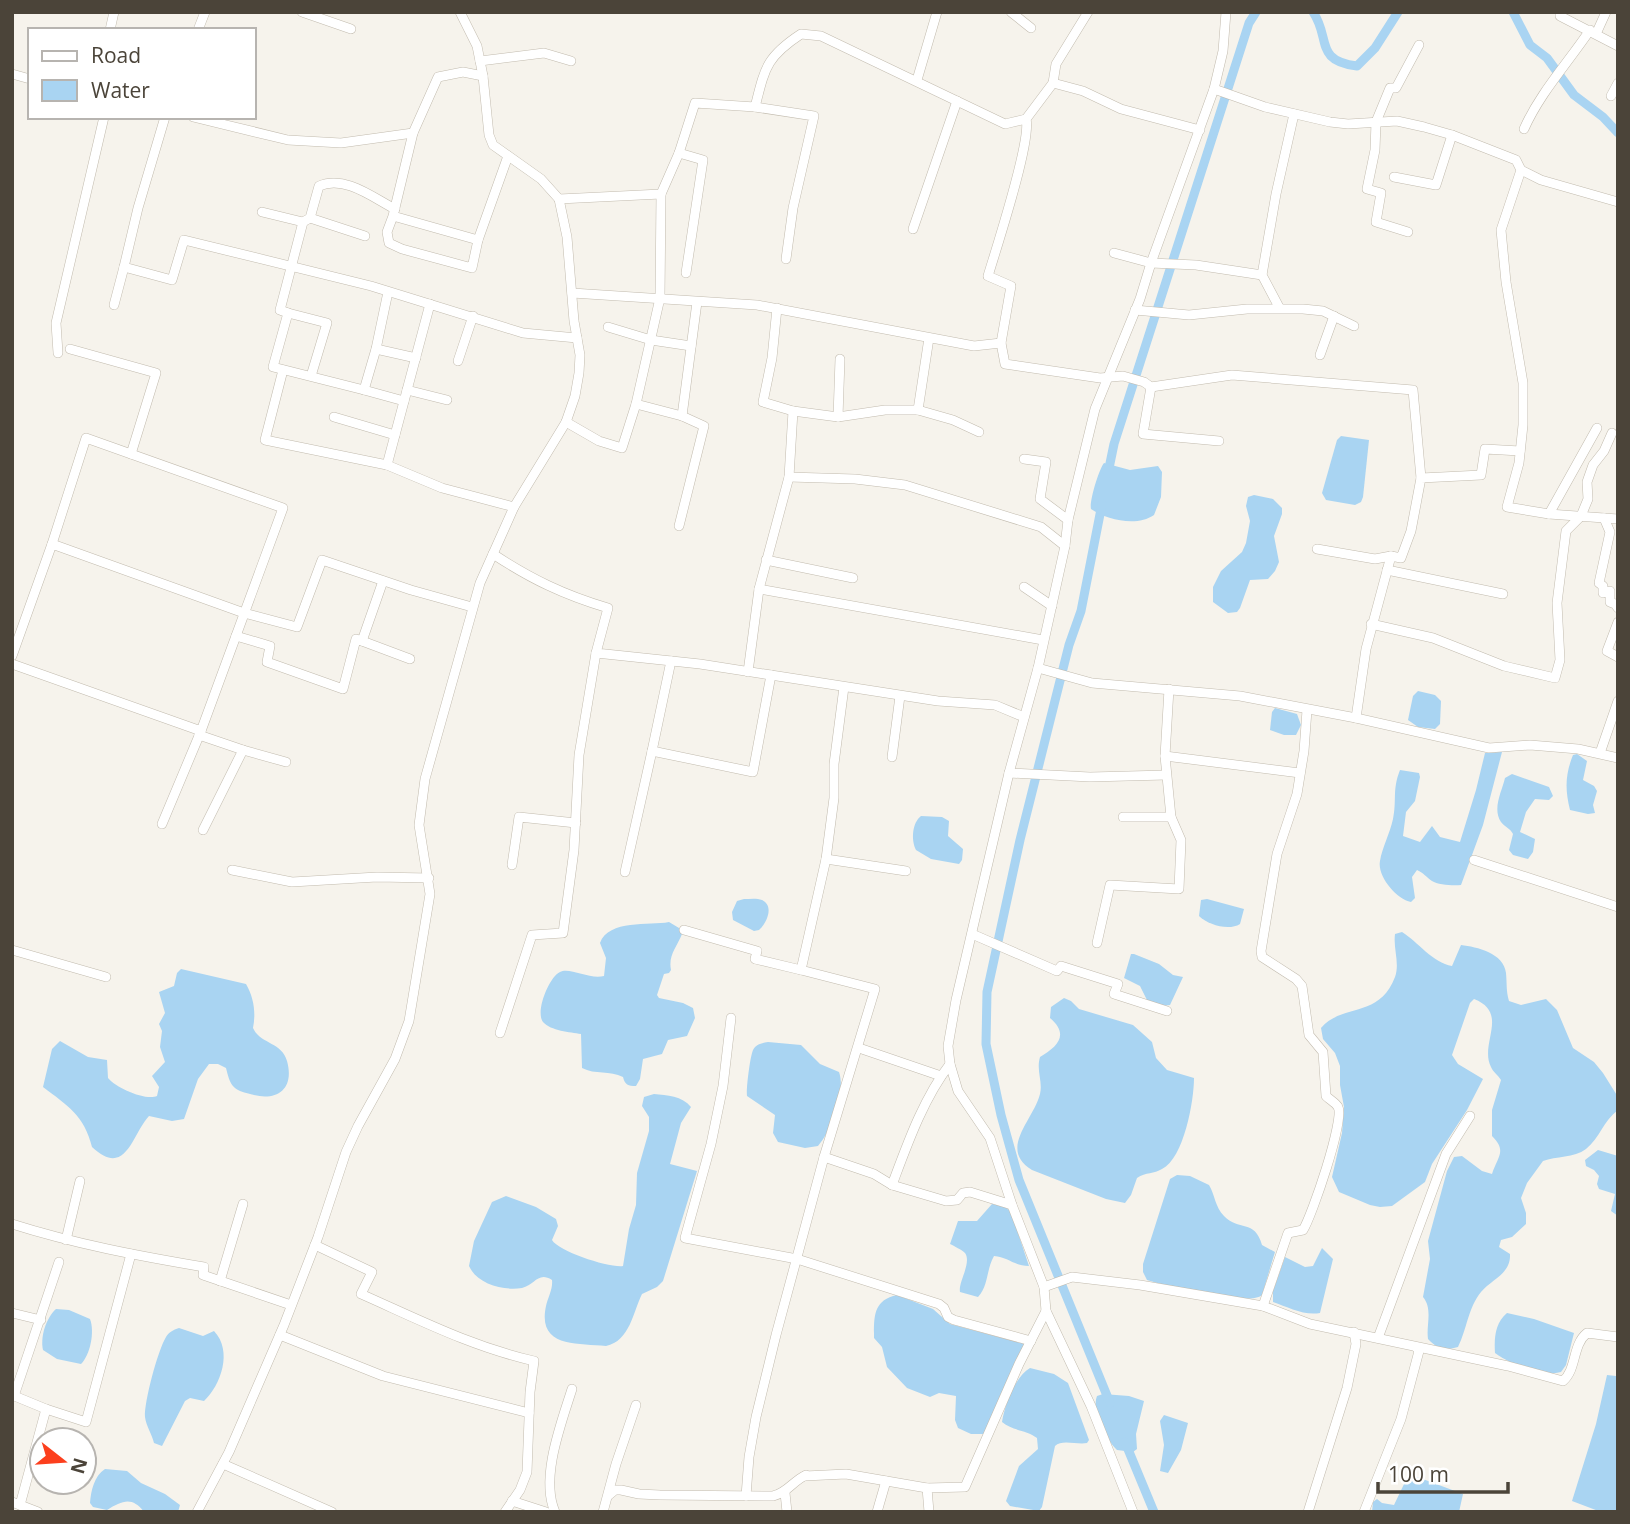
<svg xmlns="http://www.w3.org/2000/svg" width="1630" height="1524" font-family="'Open Sans',sans-serif">
<style>
.water{fill:#a9d4f2}
.lines{fill:none;stroke-linecap:round;stroke-linejoin:round}
.canal{stroke:#a9d4f2;stroke-width:9}
.street-casing{stroke:#c2bbae;stroke-width:10}
.street{stroke:#fff;stroke-width:9}
</style>
<rect width="100%" height="100%" fill="#f6f3ec"/>
<g class="water">
<path d="M1341 436 1369 440 1363 497 1361 502 1355 505 1326 500 1322 493 1337 440Z"/>
<path d="M1104 463 1130 470 1158 466 1162 472 1161 497 1154 515C1137 527 1107 520 1091 509 1089 502 1099 469 1104 463Z"/>
<path d="M1254 495 1273 499 1282 508V514L1274 536 1279 562 1275 571 1268 579 1250 580 1240 608 1237 612 1228 613 1213 602V587L1221 571 1242 552 1246 543 1250 521 1246 506 1248 497Z"/>
<path d="M1418 691 1435 695 1441 701 1440 724 1435 729 1418 727 1408 720 1413 696Z"/>
<path d="M1275 708 1297 714 1301 725 1296 735H1284L1270 730 1272 712Z"/>
<path d="M1502 752 1483 825 1461 885C1454 886 1438 885 1432 881 1426 877 1424 873 1417 870L1412 877 1415 898 1411 902C1396 899 1377 876 1380 861 1382 848 1390 833 1393 819 1397 800 1392 790 1400 770L1419 773 1420 777 1415 801 1406 812 1403 836 1420 842 1432 826 1440 837 1460 842 1476 790 1485 753Z"/>
<path d="M1577 754 1587 761 1583 780 1594 786 1597 791 1593 805 1595 813 1588 814 1570 810C1565 790 1565 775 1573 755Z"/>
<path d="M1512 774 1549 787 1553 796 1549 800 1535 799 1526 812 1520 832 1535 839 1533 852 1528 859 1513 855 1509 850 1513 834C1510 828 1505 827 1501 822 1492 809 1502 791 1505 778Z"/>
<path d="M921 816 942 817 949 821 948 836 963 849 962 860 959 864 931 859 916 850C911 840 912 823 921 816Z"/>
<path d="M744 899C750 899 757 898 762 900 775 906 766 924 759 930L754 931 733 920 732 912 737 901Z"/>
<path d="M1207 899 1244 909 1240 924C1229 931 1208 925 1199 916L1201 900Z"/>
<path d="M669 922 679 928 682 934C677 947 668 955 671 970L669 973 664 974 657 995 659 998 683 1003 693 1008 695 1018 687 1036 668 1040 662 1054 643 1059 640 1079 636 1086C628 1086 625 1085 623 1077 610 1070 595 1075 582 1068L581 1034C570 1032 551 1031 543 1022 535 1012 549 977 560 972 570 967 590 980 604 976L606 958 600 943C609 919 649 926 669 922Z"/>
<path d="M1402 932C1418 942 1433 963 1452 966L1461 945C1477 947 1504 953 1506 973 1507 983 1506 991 1509 1001L1521 1005 1546 999 1557 1010 1573 1048 1594 1062 1603 1073 1618 1097V1110C1603 1121 1600 1138 1586 1149 1574 1158 1556 1156 1543 1161L1527 1183 1521 1198 1526 1213V1224L1512 1237 1501 1240 1499 1247 1510 1254C1511 1274 1492 1279 1481 1292 1468 1308 1467 1329 1458 1347 1444 1351 1438 1349 1428 1339 1426 1325 1433 1309 1423 1297L1430 1259 1428 1241 1447 1171 1454 1157 1462 1156 1482 1171 1492 1174C1498 1156 1507 1151 1492 1136V1110L1501 1080C1498 1075 1493 1072 1491 1067 1479 1044 1510 1013 1474 999L1470 1003 1452 1055 1458 1064 1483 1079 1467 1110 1432 1164 1425 1182 1392 1206 1380 1207 1370 1205 1339 1192 1332 1177 1342 1133 1344 1107 1340 1085V1066L1335 1053 1323 1039 1321 1028C1342 1003 1379 1019 1395 977 1400 963 1393 949 1395 934Z"/>
<path d="M1131 954H1134L1159 964 1173 975 1183 977 1170 1005 1162 1006 1147 1000 1140 986 1124 978Z"/>
<path d="M181 969 246 984C254 998 256 1013 253 1028 260 1044 282 1042 287 1061 295 1090 276 1102 250 1094 246 1093 238 1091 235 1088 229 1083 228 1075 226 1068L218 1064H209L198 1079 184 1119 172 1121 149 1116C132 1134 126 1179 92 1147 84 1115 68 1106 43 1087L52 1049 60 1041 88 1057 107 1060 108 1078C116 1088 146 1101 157 1096L159 1087 152 1076 165 1062 160 1047 162 1031 159 1024 165 1013 159 992 174 986 177 973Z"/>
<path d="M1064 998 1071 1001 1079 1009 1133 1025 1152 1042 1156 1058 1167 1070 1194 1078C1194 1101 1184 1158 1162 1169 1154 1174 1146 1172 1137 1178L1131 1195 1125 1203 1106 1199 1032 1170C998 1149 1033 1121 1040 1094 1043 1081 1036 1071 1040 1057 1057 1047 1070 1035 1050 1018L1051 1007Z"/>
<path d="M768 1042 801 1045 820 1064 839 1072C846 1092 832 1130 818 1146L805 1148 778 1142 773 1133 775 1115 747 1096C746 1089 750 1057 753 1050 756 1044 762 1043 768 1042Z"/>
<path d="M654 1094C667 1095 682 1096 691 1107L681 1123 670 1164 697 1171 663 1281 657 1287 642 1294C633 1312 630 1341 606 1346 577 1343 537 1348 546 1306 548 1297 553 1289 552 1280 538 1271 535 1285 522 1288 503 1291 477 1284 469 1266L474 1241 492 1202 506 1196 536 1207 556 1219 558 1226 552 1240C559 1252 610 1268 623 1266L629 1229 636 1205 637 1173 649 1131V1117L642 1106 644 1097Z"/>
<path d="M1598 1150 1618 1156V1216L1611 1211 1615 1194 1599 1189 1597 1184 1599 1176 1594 1170 1586 1166 1585 1160Z"/>
<path d="M1177 1175 1190 1176 1209 1185C1215 1195 1215 1207 1224 1216 1238 1231 1255 1219 1262 1245L1275 1252 1262 1295C1249 1307 1167 1286 1147 1280L1143 1272V1264L1170 1179Z"/>
<path d="M992 1204 1004 1206 1011 1212 1029 1266C1014 1266 1008 1257 994 1256 986 1270 989 1285 978 1297L960 1292C958 1282 972 1263 965 1253 962 1250 954 1246 950 1244L958 1221H977Z"/>
<path d="M1322 1248 1333 1259 1320 1313C1304 1316 1288 1307 1273 1302V1291L1285 1257 1305 1267 1313 1266Z"/>
<path d="M897 1295 933 1309 950 1324 1025 1344 984 1434H971L958 1428 955 1420 956 1396 939 1393 930 1397 907 1388 887 1367 882 1347 874 1338C874 1317 873 1300 897 1295Z"/>
<path d="M56 1309 69 1310 90 1319C95 1332 90 1355 81 1364L57 1359 43 1350C40 1337 46 1318 56 1309Z"/>
<path d="M1507 1313 1534 1319 1574 1333 1566 1365 1561 1372C1540 1377 1512 1365 1495 1353 1494 1338 1495 1323 1507 1313Z"/>
<path d="M179 1328 203 1336 214 1331C233 1351 221 1385 204 1401L190 1398 185 1401 162 1446 154 1443C152 1434 146 1426 145 1417 144 1402 158 1350 166 1337 169 1332 173 1330 179 1328Z"/>
<path d="M1030 1368 1054 1374 1068 1383 1089 1440 1087 1443C1077 1445 1062 1439 1055 1446L1042 1507 1039 1511 1010 1506 1006 1501 1019 1466 1038 1449 1037 1438C1027 1430 1013 1431 1002 1422 1005 1404 1015 1377 1030 1368Z"/>
<path d="M1618 1372V1512H1601L1572 1501 1596 1424 1607 1375 1616 1376Z"/>
<path d="M1103 1394 1129 1396 1144 1401 1136 1434 1137 1449 1133 1452 1117 1450C1106 1439 1091 1412 1097 1396Z"/>
<path d="M1164 1415 1188 1423 1181 1450 1168 1473 1160 1471 1164 1445 1160 1421Z"/>
<path d="M105 1469 127 1471 141 1483 165 1494 180 1505 178 1512H144C132 1496 122 1501 107 1510L93 1507 90 1503C91 1491 94 1476 105 1469Z"/>
<path d="M1412 1475 1463 1494 1459 1512H1372L1373 1502 1377 1499 1382 1503 1394 1505 1405 1482Z"/>
</g>
<g class="lines">
<g class="canal">
<path d="M1313 12C1331 38 1314 61 1357 66L1375 48 1398 12"/>
<path d="M1513 12 1530 45 1547 58 1574 95 1603 117 1618 133"/>
<path d="M1108 473 1114 444 1249 23 1256 12"/>
<path d="M1102 504 1081 611 1069 645 1020 840 987 992 986 1044 1001 1115 1019 1180 1110 1403"/>
<path d="M1125 1442 1154 1512"/>
</g>
<defs>
<g id="street">
<path d="M302 12 351 29"/>
<path d="M1011 12 1031 28"/>
<path d="M1088 12 1056 64 1053 83 1026 119C1032 140 996 249 988 276L1011 286 1001 343 1005 364 1100 378 1123 376 1144 382 1151 387 1143 434 1219 441"/>
<path d="M1560 12V16L1618 46"/>
<path d="M110 30 114 12"/>
<path d="M198 30 205 12"/>
<path d="M1596 34 1606 12"/>
<path d="M480 61 544 53 571 61"/>
<path d="M12 74 30 79"/>
<path d="M917 80 937 12"/>
<path d="M1053 83 1083 91 1121 109 1200 130"/>
<path d="M1214 89 1265 107 1330 122 1348 124 1397 121 1424 127 1452 135 1516 160 1521 170 1501 230 1506 282 1523 383V425L1519 463 1507 507 1549 514 1618 519"/>
<path d="M1611 96 1618 83"/>
<path d="M755 107 814 116 793 208 786 259"/>
<path d="M165 117 138 208 124 267 172 280 184 240 371 286 523 333 577 338"/>
<path d="M193 117 288 140 341 143 413 133 438 77 463 72 483 76"/>
<path d="M1524 129C1540 93 1567 64 1590 30"/>
<path d="M679 153 703 160 686 273"/>
<path d="M1521 170 1541 180 1618 202"/>
<path d="M1394 177 1436 185 1452 135"/>
<path d="M559 199 661 194 679 153 695 103 755 107C765 68 766 57 801 34L821 36 1005 124 1026 119"/>
<path d="M262 212 303 222 280 310 288 313 273 367 364 390"/>
<path d="M393 216 387 232 389 243 402 249 472 268 478 240 393 216 413 133"/>
<path d="M310 218 365 236"/>
<path d="M303 222 310 218 319 186C345 175 372 197 395 209"/>
<path d="M913 229 957 101"/>
<path d="M1408 232 1376 222 1381 193 1367 189 1375 150 1376 122 1390 88H1396L1419 45"/>
<path d="M478 240 508 156"/>
<path d="M1114 253 1151 263 1196 265 1262 275"/>
<path d="M388 292 376 349 364 390 404 401"/>
<path d="M572 293 757 305 974 346 1001 343"/>
<path d="M114 305 124 267"/>
<path d="M1279 307 1262 275 1276 194 1294 114"/>
<path d="M1135 310 1189 315 1247 309H1303L1323 311 1354 326"/>
<path d="M288 313 327 323 311 376"/>
<path d="M608 327 651 340 691 346"/>
<path d="M70 349 156 373 131 454"/>
<path d="M376 349 416 358"/>
<path d="M58 353 56 323 104 117"/>
<path d="M1320 355 1334 316"/>
<path d="M458 361 473 316"/>
<path d="M283 370 265 440 387 465 430 304"/>
<path d="M1151 387 1232 375 1413 390 1421 478"/>
<path d="M407 390 447 400"/>
<path d="M636 404 682 416 704 426 679 526"/>
<path d="M918 410 929 338"/>
<path d="M793 411 838 417 885 410H918L953 420 979 432"/>
<path d="M682 416 697 302"/>
<path d="M334 417 395 435"/>
<path d="M838 417 840 359"/>
<path d="M566 422 599 441 622 448 636 404 660 298 661 194"/>
<path d="M1024 459 1046 462 1040 499 1068 520"/>
<path d="M387 465 442 488 514 507"/>
<path d="M789 477 855 479 905 485 1041 527 1065 546"/>
<path d="M1549 514 1597 428"/>
<path d="M1604 518 1610 532 1599 583 1603 586V593L1610 591V602L1615 604 1618 608"/>
<path d="M1317 549 1375 559 1391 556"/>
<path d="M493 554C531 579 564 595 608 608L596 653 700 664 938 701 995 705 1024 717"/>
<path d="M766 560 853 578"/>
<path d="M1387 570 1503 594"/>
<path d="M1024 587 1052 606"/>
<path d="M759 589 1043 640"/>
<path d="M1618 622 1607 651 1618 657"/>
<path d="M1371 624 1433 638 1504 666 1555 678 1560 660 1557 603 1566 531 1581 516 1588 499 1587 482 1593 465 1604 451 1612 433"/>
<path d="M236 636 270 646 267 662 343 689 356 639 362 641 383 581"/>
<path d="M362 641 410 659"/>
<path d="M12 656 52 544 244 613 297 627 322 560 411 590 472 607"/>
<path d="M671 661 652 751 753 772 771 675"/>
<path d="M12 664 201 731 283 508 86 438 52 544"/>
<path d="M1038 668 1092 683 1240 696 1356 718 1489 748 1530 745 1578 749 1618 758"/>
<path d="M748 672 759 589 789 477 793 411 763 402 772 358 777 308"/>
<path d="M844 687 834 764V798L826 859 906 871"/>
<path d="M1356 718 1366 649 1391 556 1401 558 1411 531 1421 478 1481 475 1485 449 1520 451"/>
<path d="M199 735 243 750 203 830"/>
<path d="M243 750 286 762"/>
<path d="M1600 753 1618 701"/>
<path d="M1165 756 1300 773"/>
<path d="M892 757 900 696"/>
<path d="M1009 773 1090 777 1166 775"/>
<path d="M1123 817H1171"/>
<path d="M162 824 201 731"/>
<path d="M1474 860 1618 907"/>
<path d="M512 865 519 817 576 823"/>
<path d="M232 870 292 882 377 877 429 878"/>
<path d="M625 872 652 751"/>
<path d="M684 930 757 951 755 959 801 970"/>
<path d="M972 934 1057 971 1061 966 1118 984 1114 994 1167 1011"/>
<path d="M1097 943 1110 885 1179 889 1181 840 1171 817 1165 756 1169 689"/>
<path d="M12 950 106 977"/>
<path d="M731 1018 723 1086 711 1144 685 1238 797 1259 939 1304 944 1308 948 1317 954 1320 1031 1341"/>
<path d="M500 1033 532 935 563 933 574 850 579 755 596 653"/>
<path d="M859 1048 941 1076"/>
<path d="M824 1157 874 1174 892 1185 946 1201 957 1200 963 1193 970 1192 1012 1205"/>
<path d="M892 1185C907 1145 923 1099 950 1064"/>
<path d="M12 1224C75 1244 139 1256 204 1267L203 1275 291 1305"/>
<path d="M66 1240 80 1181"/>
<path d="M315 1245 372 1272 361 1294C420 1320 470 1346 534 1361L530 1392 527 1472 520 1490 505 1512"/>
<path d="M220 1281 243 1204"/>
<path d="M1044 1287 1072 1277 1140 1285 1263 1306 1310 1324 1508 1366 1563 1381C1577 1369 1572 1345 1587 1333L1618 1337"/>
<path d="M1263 1306 1288 1233 1303 1230C1312 1216 1345 1119 1338 1107 1336 1103 1330 1100 1326 1096L1323 1052 1309 1035 1302 986 1296 979 1262 957 1261 951 1277 854 1297 794 1304 751 1307 710"/>
<path d="M12 1313 41 1320"/>
<path d="M280 1335 383 1376 529 1413"/>
<path d="M1378 1338 1446 1154 1470 1116"/>
<path d="M12 1395 46 1409"/>
<path d="M14 1396 59 1262"/>
<path d="M223 1464 332 1512"/>
<path d="M805 1476 846 1474 927 1488 965 1487 1019 1364 1046 1311"/>
<path d="M927 1488 929 1512"/>
<path d="M785 1493 787 1512"/>
<path d="M609 1495 615 1490H621L639 1494 660 1495 773 1496C787 1493 793 1481 806 1475"/>
<path d="M746 1496 749 1457 756 1417 776 1335 824 1157 875 989 801 970 826 859"/>
<path d="M512 1501 546 1512"/>
<path d="M12 1502 38 1512"/>
<path d="M20 1505 46 1409 86 1422 131 1254"/>
<path d="M197 1512 229 1452 284 1325 318 1237 346 1152 358 1126 395 1059 409 1021 430 894 419 825 425 779 480 583 514 507 566 422 575 396 579 373 580 355 574 321 567 237 559 199 541 179 493 145 489 135 483 76 477 46 460 12"/>
<path d="M555 1512C540 1478 561 1424 572 1389"/>
<path d="M603 1512 616 1464 636 1405"/>
<path d="M877 1512 886 1481"/>
<path d="M1133 1512 1091 1406 1046 1311 1044 1287 1012 1205 990 1138 958 1091 950 1064 948 1046 956 1000 1009 773 1038 668 1065 546 1068 520 1095 409 1140 299 1151 263 1214 89 1223 51 1226 12"/>
<path d="M1308 1512 1347 1388 1356 1344 1354 1332"/>
<path d="M1364 1512 1401 1419 1419 1351 1416 1347"/>
</g>
</defs>
<use href="#street" class="street-casing"/>
<use href="#street" class="street"/>
</g>
<rect width="1630" height="1524" fill="none" stroke="#4b4439" stroke-width="28"/>
<rect x="28" y="28" width="228" height="91" fill="#ffffff" stroke="#b7b4b0" stroke-width="2"/>
<rect x="42" y="51" width="35" height="10" fill="#ffffff" stroke="#b7b4b0" stroke-width="2"/>
<text x="91" y="63" font-size="21" fill="#4b4439">Road</text>
<rect x="42" y="80" width="35" height="21" fill="#a9d4f2" stroke="#b7b4b0" stroke-width="2"/>
<text x="91" y="98" font-size="21" fill="#4b4439">Water</text>
<g transform="translate(63 1461) rotate(107)"><circle r="33" fill="#ffffff" stroke="#b7b4b0" stroke-width="2"/>
<path d="M0-5L12 26L0 18L-12 26Z" fill="#fc3f1d"/>
<text y="-10" font-size="19" font-weight="bold" text-anchor="middle" fill="#4b4439">N</text>
</g>
<path d="M1378 1482v10h130v-10" fill="none" stroke="#4b4439" stroke-width="3.5"/>
<text x="1388" y="1482" font-size="21" fill="#4b4439" stroke="#ffffff" stroke-width="5" paint-order="stroke">100 m</text>
</svg>
